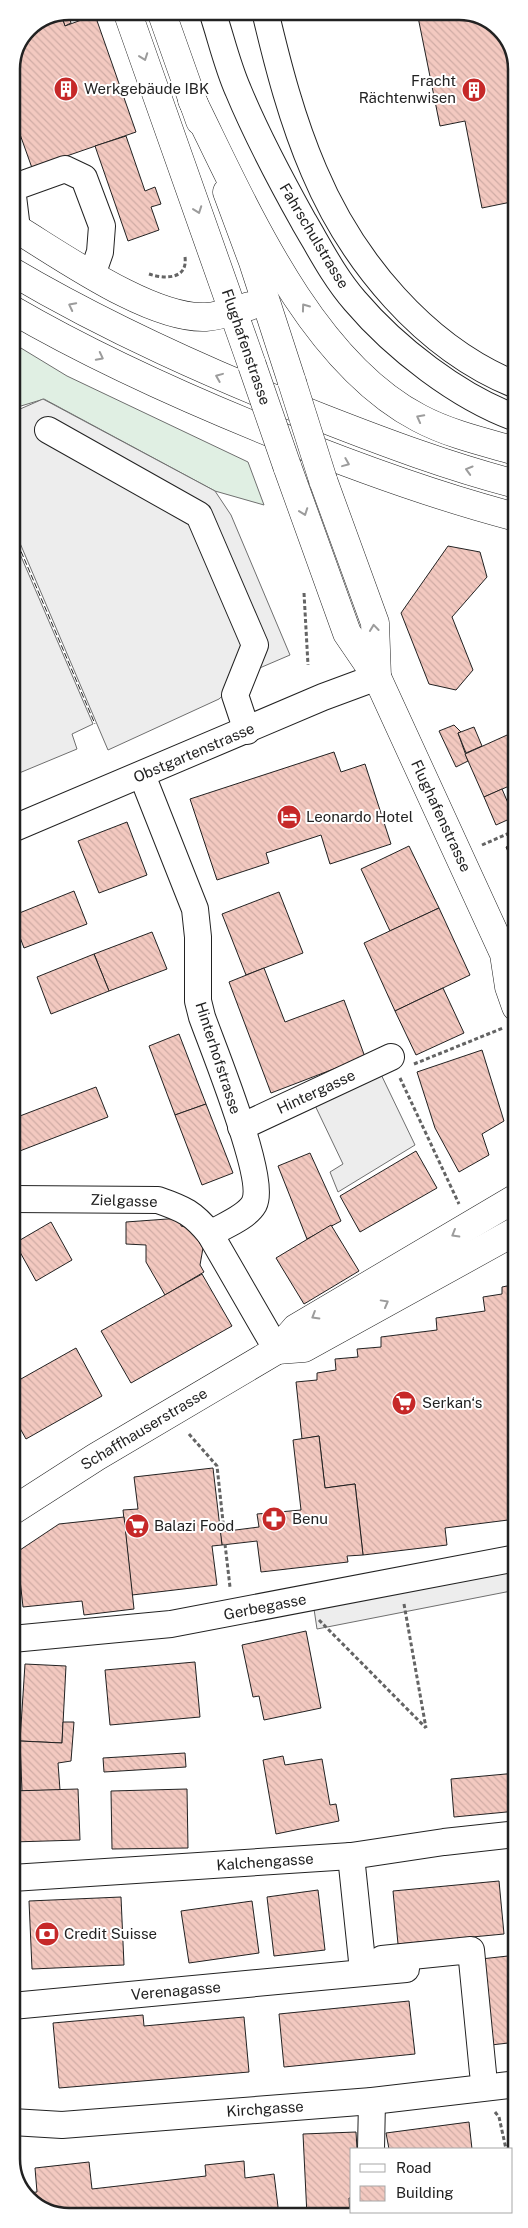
<svg xmlns="http://www.w3.org/2000/svg" width="528" height="2228" font-family="'Public Sans',sans-serif">
<style>
.grass{fill:#e0efe3;stroke:#6f6f6f}
.parking{fill:#ededed;stroke:#6f6f6f}
.building{fill:url(#building-back-hatch);stroke:#222}
.lines{fill:none;stroke-linecap:round;stroke-linejoin:round}
.minor-casing{stroke:#222;stroke-width:28}
.major-casing{stroke:#222;stroke-width:29}
.highway-casing{stroke:#222;stroke-width:29}
.path{stroke:#646464;stroke-width:3;stroke-dasharray:4 2.5;stroke-linecap:butt}
.minor{stroke:#fff;stroke-width:26}
.major{stroke:#fff;stroke-width:28}
.highway{stroke:#fff;stroke-width:28}
.major-bridge-casing{stroke:#222;stroke-width:29;stroke-linecap:butt}
.major-bridge{stroke:#fff;stroke-width:28}
.fence{stroke:#222;stroke-width:1;stroke-dasharray:6 2.5;stroke-linecap:butt}
.oneway{stroke:#9c9c9c}
.labels{text-anchor:middle;stroke-width:4;stroke-linejoin:round;paint-order:stroke}
.poi-label{font-size:15px;fill:#222;stroke:#fff;text-anchor:start}
.street-label{font-size:15px;fill:#222;stroke:#fff}
.rim{fill:none;stroke:#222;stroke-width:2.5}
</style>
<defs>
<pattern id="building-back-hatch" width="6" height="6" patternUnits="userSpaceOnUse" patternTransform="scale(1.25)"><rect width="6" height="6" fill="#f3c9c0"/><path d="M-1 5l2 2M0 0l6 6M5-1l2 2" fill="none" stroke="#d0aca5"/></pattern>
</defs>
<rect width="100%" height="100%" fill="#fff"/>
<path class="grass" d="M11 342 67 376 248 462 264 505 215 491 44 399 11 409Z"/>
<g class="parking">
<path d="M43 399 215 491 231 515 290 655 248 673 219 699 108 750 11 522V413Z"/>
<path d="M11 533 93 724 72 734 77 749 12 776Z"/>
<path d="M376 1064 415 1145 338 1192 330 1172 343 1164 310 1095Z"/>
<path d="M508 1570 511 1591 317 1629 314 1609Z"/>
</g>
<g class="building">
<path d="M83 11H93L94 15 86 18Z"/>
<path d="M68 12 71 23 65 26 61 15Z"/>
<path d="M417 12H466L500 28 516 58V201L482 208 465 121 440 126Z"/>
<path d="M61 15 65 26 95 15 136 132 32 168 11 109V69L28 28Z"/>
<path d="M126 136 145 191 155 187 161 204 151 207 159 230 128 241 95 146Z"/>
<path d="M448 546 480 552 487 577 452 617 473 670 456 690 429 684 401 613Z"/>
<path d="M454 725 461 732 458 733 468 761 456 767 439 731Z"/>
<path d="M474 727 482 746 466 753 458 733Z"/>
<path d="M516 731V783L484 797 465 754Z"/>
<path d="M334 752 341 772 365 764 391 844 330 864 321 835 266 853 269 863 217 880 190 799Z"/>
<path d="M502 789 514 817 496 825 484 797Z"/>
<path d="M127 822 147 875 99 893 78 841Z"/>
<path d="M516 843V871L506 847Z"/>
<path d="M409 846 439 908 390 931 361 869Z"/>
<path d="M74 891 87 924 24 948 12 916Z"/>
<path d="M279 892 303 953 246 975 222 914Z"/>
<path d="M439 908 470 975 395 1011 364 943Z"/>
<path d="M152 932 167 969 109 991 94 954Z"/>
<path d="M94 954 109 991 51 1014 37 977Z"/>
<path d="M264 968 285 1022 344 1000 365 1057 271 1093 229 982Z"/>
<path d="M443 988 464 1033 416 1055 395 1011Z"/>
<path d="M12 1033 18 1049 12 1052Z"/>
<path d="M179 1034 206 1104 175 1115 149 1046Z"/>
<path d="M482 1050 504 1121 482 1134 489 1155 459 1172 435 1128 417 1072Z"/>
<path d="M96 1087 108 1117 12 1154V1119Z"/>
<path d="M206 1104 233 1173 202 1185 175 1115Z"/>
<path d="M416 1151 437 1188 360 1232 340 1196Z"/>
<path d="M310 1153 341 1221 307 1239 278 1166Z"/>
<path d="M181 1218V1226L190 1228 203 1248 200 1265 204 1272 165 1295 146 1262V1245L126 1244V1222Z"/>
<path d="M51 1222 72 1260 36 1281 15 1243Z"/>
<path d="M331 1225 359 1271 304 1304 276 1258Z"/>
<path d="M202 1274 232 1326 131 1383 101 1331Z"/>
<path d="M512 1285 513 1293H516V1519L445 1528 447 1545 363 1555 355 1484 325 1488 319 1436 302 1439 296 1382 317 1380V1373L336 1370 335 1359 358 1357 357 1349 381 1347V1337L437 1330 436 1318 485 1311 483 1297 502 1294V1287Z"/>
<path d="M76 1348 102 1396 26 1439 12 1414V1384Z"/>
<path d="M319 1436 325 1488 355 1484 363 1555 347 1556 348 1562 261 1572 257 1541 222 1545 220 1532 259 1527 257 1514 301 1510 293 1440Z"/>
<path d="M213 1468 222 1545 212 1546 217 1585 132 1595 123 1510 138 1509 134 1477Z"/>
<path d="M124 1517 134 1609 84 1615 82 1601 23 1607 17 1552 59 1524Z"/>
<path d="M306 1631 321 1708 264 1720 259 1696 253 1697 242 1645Z"/>
<path d="M195 1662 200 1717 110 1725 105 1670Z"/>
<path d="M25 1664 66 1666 62 1743 20 1741Z"/>
<path d="M63 1722H74L71 1761 58 1763 60 1790 22 1791 20 1741 62 1743Z"/>
<path d="M185 1753 186 1767 104 1772 103 1758Z"/>
<path d="M283 1756 285 1765 322 1759 330 1805 336 1804 339 1821 276 1834 263 1760Z"/>
<path d="M517 1773V1811L454 1817 451 1779Z"/>
<path d="M78 1789 80 1840 12 1842V1791Z"/>
<path d="M187 1789 188 1848 112 1849 111 1791Z"/>
<path d="M499 1881 504 1934 398 1944 393 1891Z"/>
<path d="M318 1890 325 1950 274 1956 267 1897Z"/>
<path d="M121 1897 124 1965 32 1969 29 1901Z"/>
<path d="M252 1901 259 1953 189 1963 181 1911Z"/>
<path d="M517 1955V2042L491 2045 481 1959Z"/>
<path d="M409 2001 415 2054 284 2067 279 2014Z"/>
<path d="M143 2015 144 2026 244 2017 249 2072 59 2088 53 2023Z"/>
<path d="M469 2122 472 2149H389L386 2133Z"/>
<path d="M356 2132 357 2149H352V2198H349L350 2216H307L303 2134Z"/>
<path d="M244 2161 245 2178 274 2174 279 2215 62 2216 28 2199 27 2193 37 2192 35 2168 89 2162 92 2189 206 2176 205 2165Z"/>
<path d="M390 2212H436V2216H391Z"/>
</g>
<g class="lines">
<defs>
<g id="minor">
<path d="M212 11C221 38 227 65 238 90 257 136 280 179 304 222 320 249 334 277 355 301 395 348 458 397 516 418"/>
<path d="M265 11C278 66 292 120 314 171 352 261 424 348 516 385"/>
<path d="M17 229 12 188 65 169 84 178 102 226 100 252 92 275"/>
<path d="M48 430 199 515 255 645 235 695 247 731"/>
<path d="M142 775 195 909 198 937V1001L202 1017C213 1048 267 1179 254 1204 246 1218 223 1226 210 1234"/>
<path d="M12 829 323 697 377 677"/>
<path d="M241 1127 391 1057"/>
<path d="M12 1199 158 1200C184 1209 193 1213 210 1234L277 1350"/>
<path d="M12 1639 171 1624 516 1558"/>
<path d="M351 1856 362 1961"/>
<path d="M12 1878 351 1856 444 1842 517 1834"/>
<path d="M382 1959 471 1950 483 2073"/>
<path d="M12 2006 406 1969"/>
<path d="M12 2122 62 2125 372 2101 517 2084"/>
<path d="M371 2149 372 2101"/>
<path d="M369 2216V2212"/>
</g>
<g id="major">
<path d="M127 11 252 365"/>
<path d="M161 11 200 121"/>
<path d="M227 192 253 262 292 382"/>
<path d="M17 229C63 257 152 320 206 317 221 316 236 310 250 306"/>
<path d="M287 466 347 633 377 677 504 954 509 987 516 1007"/>
<path d="M323 480 375 623 377 677"/>
<path d="M277 1350 304 1348 516 1231"/>
<path d="M12 1511 96 1457 277 1350 296 1328 516 1198"/>
</g>
<g id="highway">
<path d="M192 100C245 207 309 360 419 418 449 434 484 442 516 451"/>
<path d="M11 226 17 229"/>
<path d="M11 271C111 330 215 376 322 418 386 443 450 467 516 484"/>
<path d="M11 309C97 359 187 399 279 436 356 467 435 496 516 517"/>
</g>
</defs>
<use href="#minor" class="minor-casing"/>
<use href="#major" class="major-casing"/>
<use href="#highway" class="highway-casing"/>
<g class="path">
<path d="M149 274C164 279 188 280 185 257"/>
<path d="M304 593 308 665"/>
<path d="M482 845 516 830"/>
<path d="M414 1064 503 1028"/>
<path d="M400 1078 459 1204"/>
<path d="M189 1434 217 1466 224 1531"/>
<path d="M225 1544 230 1587"/>
<path d="M404 1604 426 1728"/>
<path d="M319 1620 426 1728"/>
<path d="M495 2112 499 2117 506 2149"/>
</g>
<use href="#minor" class="minor"/>
<use href="#major" class="major"/>
<use href="#highway" class="highway"/>
<defs>
<g id="major-bridge">
<path d="M252 365 287 466"/>
<path d="M292 382 323 480"/>
</g>
</defs>
<use href="#major-bridge" class="major-bridge-casing"/>
<use href="#major-bridge" class="major-bridge"/>
<path class="fence" d="M11 528 95 724"/>
</g>
<defs><path id="oneway-chevron" d="M-2-3.5L2.5 0L-2 3.5" fill="none" stroke-width="1.6" stroke-linecap="round" stroke-linejoin="round" transform="scale(1.25)"/></defs>
<g class="oneway">
<use href="#oneway-chevron" transform="translate(144 57) rotate(70)"/>
<use href="#oneway-chevron" transform="translate(198 210) rotate(70)"/>
<use href="#oneway-chevron" transform="translate(72 306) rotate(-153)"/>
<use href="#oneway-chevron" transform="translate(305 307) rotate(-126)"/>
<use href="#oneway-chevron" transform="translate(100 357) rotate(27)"/>
<use href="#oneway-chevron" transform="translate(219 377) rotate(-158)"/>
<use href="#oneway-chevron" transform="translate(420 418) rotate(-152)"/>
<use href="#oneway-chevron" transform="translate(346 463) rotate(22)"/>
<use href="#oneway-chevron" transform="translate(469 470) rotate(-164)"/>
<use href="#oneway-chevron" transform="translate(304 512) rotate(70)"/>
<use href="#oneway-chevron" transform="translate(374 628) rotate(-96)"/>
<use href="#oneway-chevron" transform="translate(455 1234) rotate(150)"/>
<use href="#oneway-chevron" transform="translate(385 1303) rotate(-29)"/>
<use href="#oneway-chevron" transform="translate(315 1316) rotate(149)"/>
</g>
<defs>
<symbol id="building-disc" viewBox="-11 -11 22 22"><circle r="9.5" fill="#c62828" stroke="#fff"/><path d="M-4-6H4V6H1V3H-1V6H-4ZM-2.5-4.3h1.7v1.8h-1.7ZM.8-4.3h1.7v1.8H.8ZM-2.5-1h1.7V.8h-1.7ZM.8-1h1.7V.8H.8Z" fill="#fff"/></symbol>
<symbol id="hotel-disc" viewBox="-11 -11 22 22"><circle r="9.5" fill="#c62828" stroke="#fff"/><path d="M-6-4.5h1.5V1H6V5H4.5V3h-9V5H-6ZM-4 0a1.8 1.8 0 1 1 3.6 0ZM.5 0V-2.5h3Q6-2.5 6 0Z" fill="#fff"/></symbol>
<symbol id="supermarket-disc" viewBox="-11 -11 22 22"><circle r="9.5" fill="#c62828" stroke="#fff"/><path d="M-6-5.5h2.5l.6 2H6L4.5 2H-2.5L-4.4-4H-6ZM-1.5 3.2a1.3 1.3 0 1 0 .1 0ZM3 3.2a1.3 1.3 0 1 0 .1 0Z" fill="#fff"/></symbol>
<symbol id="pharmacy-disc" viewBox="-11 -11 22 22"><circle r="9.5" fill="#c62828" stroke="#fff"/><path d="M-2-6h4v4h4v4h-4v4h-4v-4h-4v-4h4Z" fill="#fff"/></symbol>
<symbol id="bank-disc" viewBox="-11 -11 22 22"><circle r="9.5" fill="#c62828" stroke="#fff"/><path d="M-6-4H6V4H-6ZM0-2.3a2.3 2.3 0 1 0 0 4.6a2.3 2.3 0 1 0 0-4.6Z" fill="#fff"/></symbol>
</defs>
<g fill-rule="evenodd">
<use href="#building-disc" x="52" y="75" width="28" height="28"/>
<use href="#building-disc" x="460" y="76" width="28" height="28"/>
<use href="#hotel-disc" x="275" y="803" width="28" height="28"/>
<use href="#supermarket-disc" x="390" y="1389" width="28" height="28"/>
<use href="#pharmacy-disc" x="260" y="1505" width="28" height="28"/>
<use href="#supermarket-disc" x="123" y="1512" width="28" height="28"/>
<use href="#bank-disc" x="33" y="1920" width="28" height="28"/>
</g>
<g class="labels">
<g class="poi-label">
<text x="456" y="86" text-anchor="end">Fracht<tspan x="456" dy="17">Rächtenwisen</tspan></text>
<text x="84" y="94">Werkgebäude IBK</text>
<text x="306" y="822">Leonardo Hotel</text>
<text x="422" y="1408">Serkan‘s</text>
<text x="292" y="1524">Benu</text>
<text x="154" y="1531">Balazi Food</text>
<text x="64" y="1939">Credit Suisse</text>
</g>
<g class="street-label">
<text transform="translate(314 236) rotate(59)" y="5">Fahrschulstrasse</text>
<text transform="translate(246 347) rotate(71)" y="5">Flughafenstrasse</text>
<text transform="translate(194 753) rotate(-23)" y="5">Obstgartenstrasse</text>
<text transform="translate(441 816) rotate(65)" y="5">Flughafenstrasse</text>
<text transform="translate(218 1058) rotate(72)" y="5">Hinterhofstrasse</text>
<text transform="translate(316 1092) rotate(-25)" y="5">Hintergasse</text>
<text transform="translate(124 1201) rotate(2)" y="5">Zielgasse</text>
<text transform="translate(144 1429) rotate(-31)" y="5">Schaffhauserstrasse</text>
<text transform="translate(265 1607) rotate(-11)" y="5">Gerbegasse</text>
<text transform="translate(265 1862) rotate(-4)" y="5">Kalchengasse</text>
<text transform="translate(176 1991) rotate(-5)" y="5">Verenagasse</text>
<text transform="translate(265 2109) rotate(-4)" y="5">Kirchgasse</text>
</g>
</g>
<path d="M0 0H528V2228H0ZM69 20H459A49 49 0 0 1 508 69V2159A49 49 0 0 1 459 2208H69A49 49 0 0 1 20 2159V69A49 49 0 0 1 69 20Z" fill="#fff" fill-rule="evenodd"/>
<path class="rim" d="M69 20H459A49 49 0 0 1 508 69V2159A49 49 0 0 1 459 2208H69A49 49 0 0 1 20 2159V69A49 49 0 0 1 69 20Z"/>
<rect x="350" y="2148" width="162" height="65" fill="#ffffff" stroke="#a7a7a7"/>
<rect x="360" y="2164" width="25" height="8" fill="#ffffff" stroke="#a7a7a7"/>
<text x="396" y="2173" font-size="15" fill="#222222">Road</text>
<rect x="360" y="2186" width="25" height="15" fill="url(#building-back-hatch)" stroke="#a7a7a7"/>
<text x="396" y="2198" font-size="15" fill="#222222">Building</text>
</svg>
